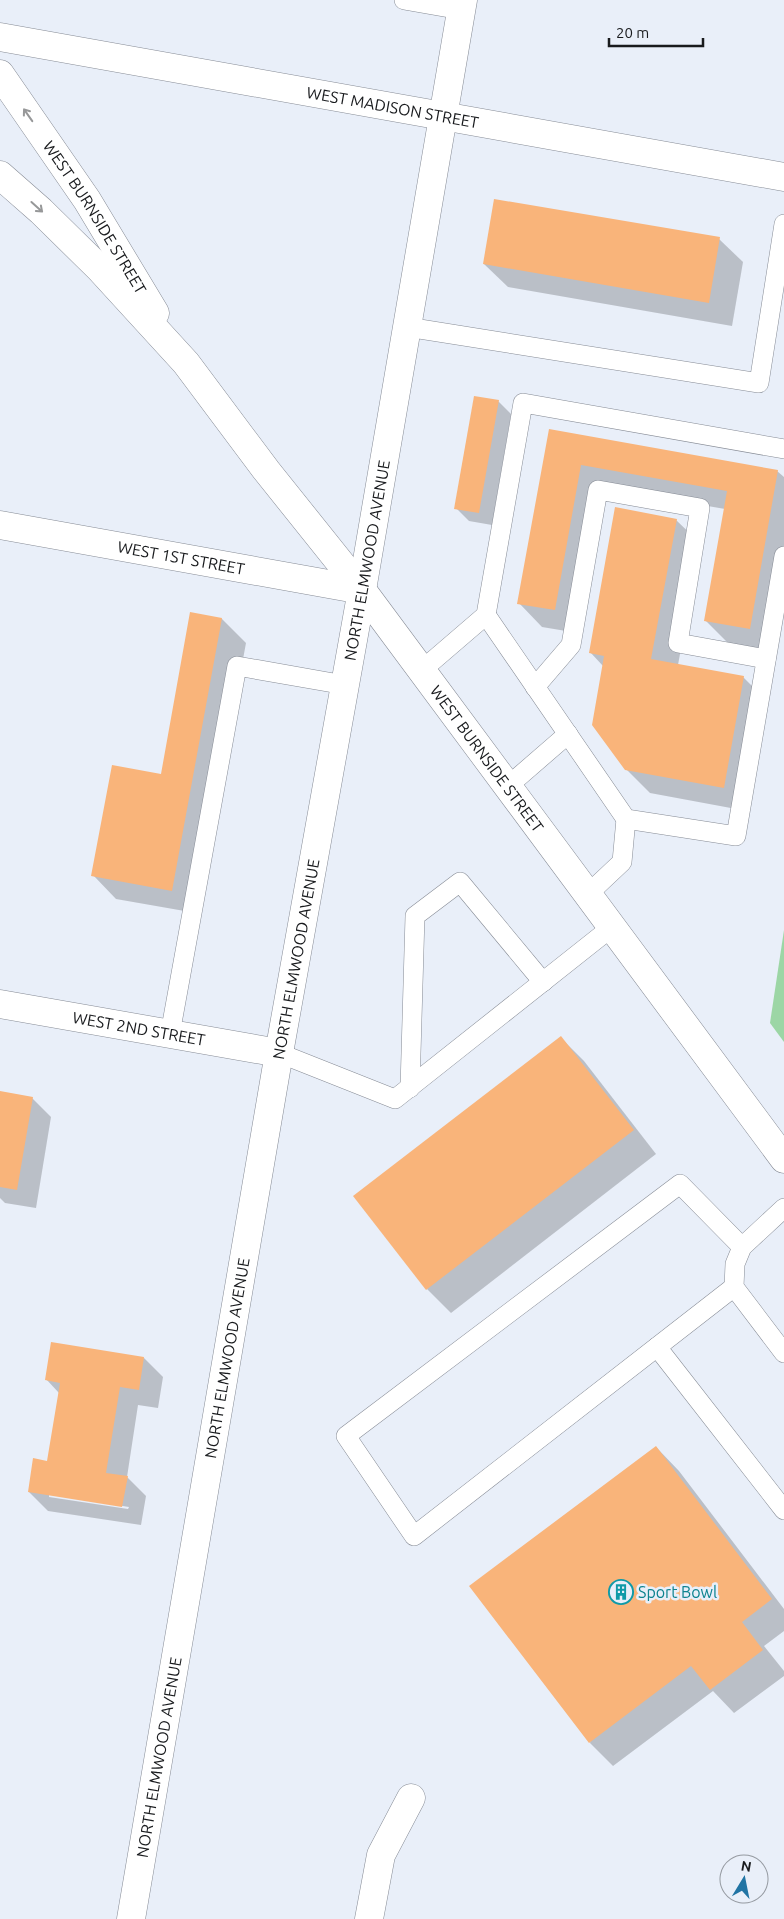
<svg xmlns="http://www.w3.org/2000/svg" width="784" height="1919" font-family="Ubuntu,sans-serif">
<style>
.green{fill:#9cd6a5}
.shadow{fill:#0003;fill-rule:evenodd}
.building{fill:#f9b47a}
.lines{fill:none;stroke-linecap:round;stroke-linejoin:round}
.lane-casing{stroke:#868b95;stroke-width:20}
.street-casing{stroke:#868b95;stroke-width:29}
.secondary-casing{stroke:#868b95;stroke-width:29}
.lane{stroke:#fff;stroke-width:19}
.street{stroke:#fff;stroke-width:28}
.secondary{stroke:#fff;stroke-width:28}
.oneway{stroke:#979899}
.labels{text-anchor:middle;stroke-width:5;stroke-linejoin:round;paint-order:stroke}
.street-label{font-size:16px;fill:#181a1d;stroke:#e9eff9}
.culture-label{font-size:16px;fill:#0d838f;stroke:#e9eff9;text-anchor:start}
</style>
<rect width="100%" height="100%" fill="#e9eff9"/>
<path class="green" d="M784 930V1042L770 1023Z"/>
<g class="shadow">
<path d="M719 239 743 262 732 326 508 287 484 264Z"/>
<path d="M498 401 511 414 492 525 469 521 456 508Z"/>
<path d="M550 430 777 471 784 477V590L773 652 729 644 706 621 725 509 604 488 578 633 542 627 519 603Z"/>
<path d="M676 520 700 543 678 665 743 677 767 701 747 811 650 793 626 769 603 666 590 652Z"/>
<path d="M191 614 222 619 246 643 196 913 116 899 93 875 162 776Z"/>
<path d="M561 1038 584 1061 656 1154 451 1313 427 1289Z"/>
<path d="M0 1092 32 1098 51 1117 36 1208 5 1203 0 1198Z"/>
<path d="M144 1358 163 1377 158 1408 138 1405 127 1477 146 1496 141 1525 48 1511 29 1492 48 1462 59 1393 46 1379ZM49 1494 129 1507 128 1509 49 1497Z"/>
<path d="M656 1447 679 1471 784 1609V1631L764 1646 784 1671V1676L734 1713 713 1691 613 1766 590 1743Z"/>
</g>
<g class="building">
<path d="M494 199 720 237 709 303 483 264Z"/>
<path d="M474 396 499 400 479 513 454 509Z"/>
<path d="M549 429 778 470 750 629 704 621 727 491 581 465 555 610 517 604Z"/>
<path d="M615 507 677 519 651 659 744 676 724 788 625 770 592 725 604 656 589 653Z"/>
<path d="M190 612 222 618 172 891 91 876 112 765 161 774Z"/>
<path d="M561 1036 634 1130 426 1290 353 1196Z"/>
<path d="M0 1091 33 1097 17 1190 0 1187Z"/>
<path d="M51 1342 144 1357 139 1390 120 1387 106 1473 128 1476 122 1507 28 1492 33 1458 47 1461 60 1383 45 1380Z"/>
<path d="M656 1446 772 1599 742 1622 763 1650 710 1690 691 1666 589 1743 469 1586Z"/>
</g>
<g class="lines">
<defs>
<g id="lane">
<path d="M404 0 461 10"/>
<path d="M407 327 759 383 784 224"/>
<path d="M486 615 626 819 736 836 784 556"/>
<path d="M422 670 486 615 523 403 784 449"/>
<path d="M535 687 571 645 598 490 700 508 678 643 766 659"/>
<path d="M508 786 568 734"/>
<path d="M588 894 622 862 626 819"/>
<path d="M170 1034 237 666 345 685"/>
<path d="M279 1053 395 1099 612 927"/>
<path d="M410 1088 415 916 460 882 543 982"/>
<path d="M784 1208 742 1247 735 1264 734 1287 784 1353"/>
<path d="M734 1287 414 1536 346 1436 680 1184 742 1247"/>
<path d="M657 1347 784 1510"/>
</g>
<g id="street">
<path id="s1" d="M0 525 362 590"/>
<path id="s2" d="M0 1004 279 1053"/>
<path id="s3" d="M131 1919 279 1053 362 590 463 0"/>
<path d="M369 1919 381 1855 411 1798"/>
</g>
<g id="secondary">
<path id="s4" d="M0 37 784 177"/>
<path id="s5" d="M0 74 87 200 155 313"/>
<path id="s6" d="M0 175 41 211 100 269 186 363 266 470 362 590 784 1159"/>
</g>
</defs>
<use href="#lane" class="lane-casing"/>
<use href="#street" class="street-casing"/>
<use href="#secondary" class="secondary-casing"/>
<use href="#lane" class="lane"/>
<use href="#street" class="street"/>
<use href="#secondary" class="secondary"/>
</g>
<defs><path id="oneway-shaft" d="M-6 0H5M1.5-3L5.5 0L1.5 3" fill="none" stroke-width="1.6" stroke-linecap="round" stroke-linejoin="round" transform="scale(1.25)"/></defs>
<g class="oneway">
<use href="#oneway-shaft" transform="translate(28 115) rotate(-125)"/>
<use href="#oneway-shaft" transform="translate(37 207) rotate(42)"/>
</g>
<defs>
<symbol id="building-ring" viewBox="-11 -11 22 22"><circle r="9.5" fill="#e9eff9" stroke="#0f9aa8" stroke-width="1.5"/><path d="M-4-6H4V6H1V3H-1V6H-4ZM-2.5-4.3h1.7v1.8h-1.7ZM.8-4.3h1.7v1.8H.8ZM-2.5-1h1.7V.8h-1.7ZM.8-1h1.7V.8H.8Z" fill="#0f9aa8"/></symbol>
</defs>
<g fill-rule="evenodd">
<use href="#building-ring" x="607" y="1578" width="28" height="28"/>
</g>
<g class="labels">
<g class="street-label">
<text dy="6" stroke="none"><textPath href="#s4" startOffset="399">WEST MADISON STREET</textPath></text>
<text dy="6" stroke="none"><textPath href="#s5" startOffset="172">WEST BURNSIDE STREET</textPath></text>
<text dy="6" stroke="none"><textPath href="#s1" startOffset="184">WEST 1ST STREET</textPath></text>
<text dy="6" stroke="none"><textPath href="#s3" startOffset="1379">NORTH ELMWOOD AVENUE</textPath></text>
<text dy="6" stroke="none"><textPath href="#s6" startOffset="762">WEST BURNSIDE STREET</textPath></text>
<text dy="6" stroke="none"><textPath href="#s3" startOffset="974">NORTH ELMWOOD AVENUE</textPath></text>
<text dy="6" stroke="none"><textPath href="#s2" startOffset="141">WEST 2ND STREET</textPath></text>
<text dy="6" stroke="none"><textPath href="#s3" startOffset="569">NORTH ELMWOOD AVENUE</textPath></text>
<text dy="6" stroke="none"><textPath href="#s3" startOffset="164">NORTH ELMWOOD AVENUE</textPath></text>
</g>
<g class="culture-label">
<text x="638" y="1598">Sport Bowl</text>
</g>
</g>
<g transform="translate(744 1879) rotate(10)"><circle r="24" fill="#e9eff9" stroke="#959aa1"/>
<path d="M0-4L9 19L0 12L-9 19Z" fill="#2174a4"/>
<text y="-8" font-size="14" font-weight="bold" text-anchor="middle" fill="#181a1d">N</text>
</g>
<path d="M609 38v8h94v-8" fill="none" stroke="#181a1d" stroke-width="2.5"/>
<text x="616" y="38" font-size="15" fill="#181a1d" stroke="#e9eff9" stroke-width="4" paint-order="stroke">20 m</text>
</svg>
